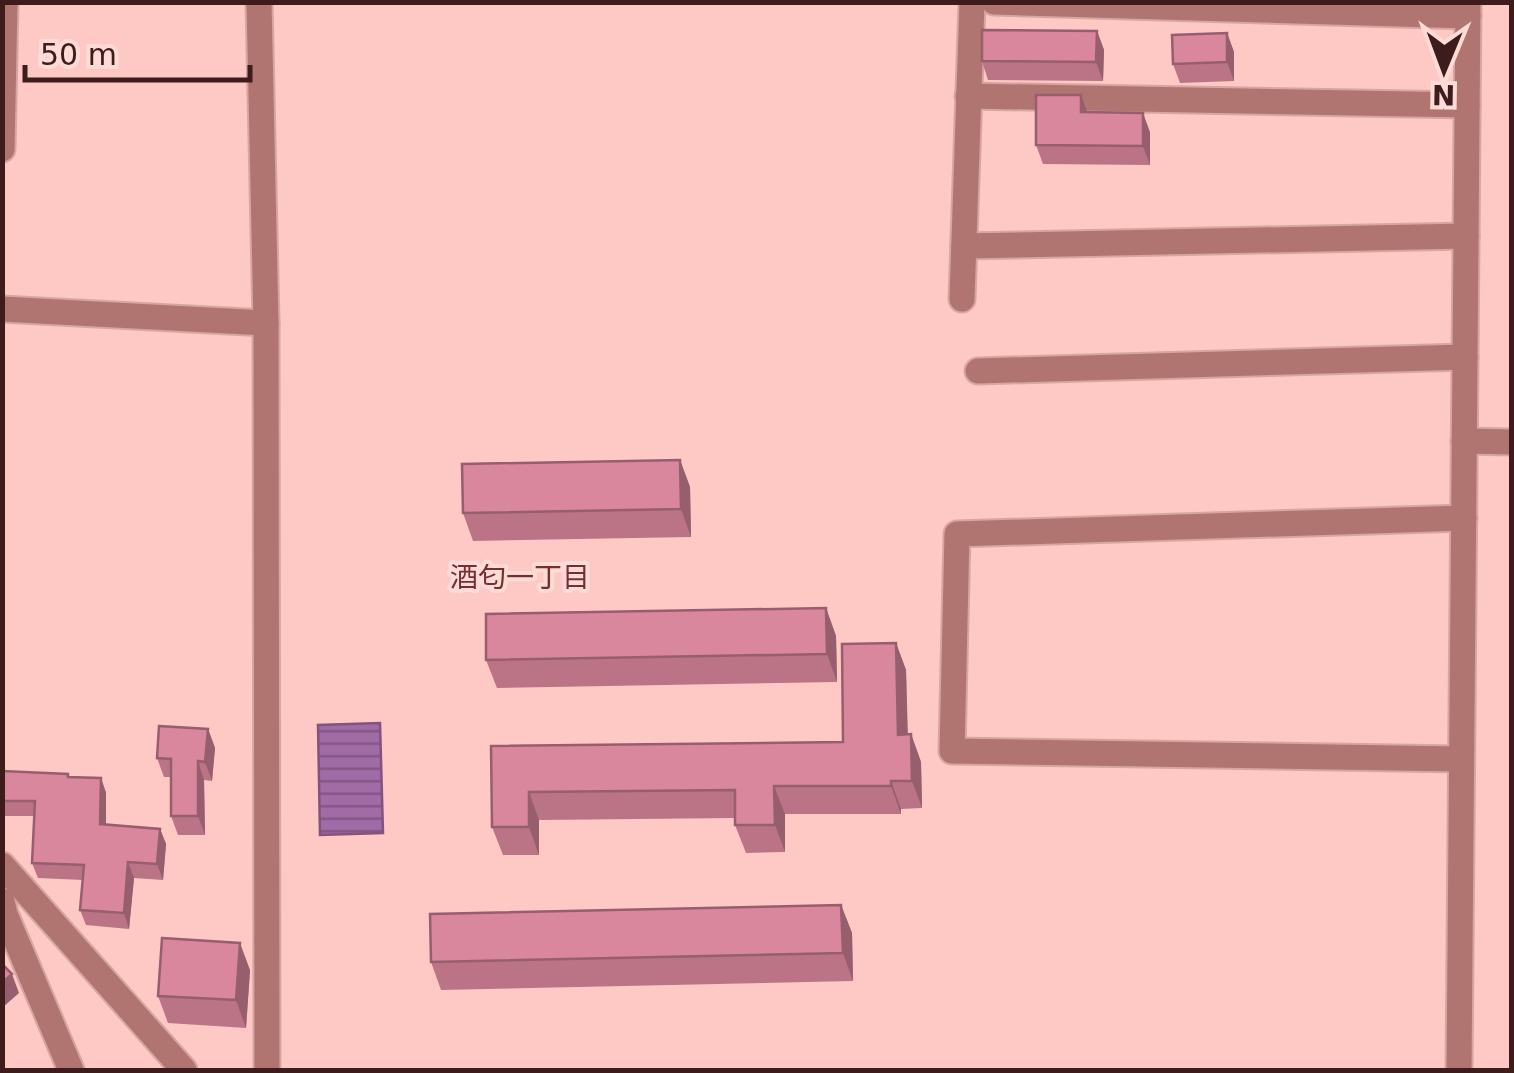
<svg xmlns="http://www.w3.org/2000/svg" width="1514" height="1073" font-family="'DejaVu Sans','Noto Sans JP',sans-serif">
<style>
.water{fill:url(#water-rules);stroke:#83537c;stroke-width:2.5}
.lines{fill:none;stroke-linecap:round;stroke-linejoin:round}
.minor-casing{stroke:#d7a6a3;stroke-width:29}
.minor{stroke:#b07571;stroke-width:25}
.wall{fill:#ba7486}
.shaded-wall{fill:#975e6d}
.building{fill:#d8879c;stroke:#975e6d;stroke-width:2.5}
.labels{text-anchor:middle;stroke-width:8;stroke-linejoin:round;paint-order:stroke}
.neighbourhood-label{font-size:28px;fill:#772f2e;stroke:#ffdbd8}
</style>
<defs>
<pattern id="water-rules" width="6" height="5" patternUnits="userSpaceOnUse" patternTransform="scale(2.5)"><rect width="6" height="5" fill="#a16ba6"/><path d="M0 2.5h6" fill="none" stroke="#845786"/></pattern>
</defs>
<rect width="100%" height="100%" fill="#fec9c5"/>
<path class="water" d="M380 723 383 833 320 835 318 725Z"/>
<g class="lines">
<defs>
<g id="minor">
<path d="M994 2 1468 16"/>
<path d="M968 96 1467 105"/>
<path d="M2 149 5 2"/>
<path d="M964 246 1466 236"/>
<path d="M962 299 972 2"/>
<path d="M2 309 266 323 259 2"/>
<path d="M266 323 267 1070"/>
<path d="M978 371 1465 357"/>
<path d="M1464 441 1512 442"/>
<path d="M1459 759 952 751 957 534 1464 518"/>
<path d="M2 865 184 1070"/>
<path d="M2 901 5 914 71 1070"/>
<path d="M1459 1070 1468 2"/>
</g>
</defs>
<use href="#minor" class="minor-casing"/>
<use href="#minor" class="minor"/>
</g>
<g class="wall">
<path d="M1097 31 1104 50 1103 81 988 80 982 61Z"/>
<path d="M1227 33 1234 52V81L1180 83 1173 64Z"/>
<path d="M1087 112 1150 132V165L1043 164 1036 145Z"/>
<path d="M680 460 690 487 691 537 473 541 463 513Z"/>
<path d="M826 608 836 636 837 682 497 688 486 660Z"/>
<path d="M896 643 906 670 908 734H911L921 762 922 808 901 809V814H785V852L746 853 735 825V818L539 820V855H503L492 827 491 746 843 742Z"/>
<path d="M208 729 215 748 212 781 204 780 205 835H178L171 816V777H164L157 758Z"/>
<path d="M2 771 68 774 69 777 101 778 106 793V824L160 829 166 844 163 880 134 878 129 929 86 925 80 910 83 880 38 878 32 863 34 816H2Z"/>
<path d="M841 905 852 933 853 981 441 990 431 962Z"/>
<path d="M250 970 246 1028 168 1023 158 996Z"/>
</g>
<g class="shaded-wall">
<path d="M1097 31 1104 50 1103 81 1096 62Z"/>
<path d="M1227 33 1234 52V81L1227 62Z"/>
<path d="M1081 95 1088 114 1081 112Z"/>
<path d="M1143 113 1150 132V165L1143 146Z"/>
<path d="M680 460 690 487 691 537 681 509Z"/>
<path d="M826 608 836 636 837 682 827 654Z"/>
<path d="M896 643 906 670 908 762 898 735Z"/>
<path d="M208 729 215 748 212 781 205 762Z"/>
<path d="M911 734 921 762 922 808 912 781Z"/>
<path d="M198 761 204 780 205 835 198 816Z"/>
<path d="M101 778 106 793V839L100 824Z"/>
<path d="M891 781 901 809V814L891 786Z"/>
<path d="M774 786 785 814V852L775 825Z"/>
<path d="M529 792 539 820V855L529 827Z"/>
<path d="M160 829 166 844 163 880 157 864Z"/>
<path d="M128 862 134 878 129 929 124 913Z"/>
<path d="M841 905 852 933 853 981 843 953Z"/>
<path d="M240 943 250 970 246 1028 236 1000Z"/>
<path d="M12 974 19 993 2 1008V983Z"/>
</g>
<g class="building">
<path d="M982 30 1097 31 1096 62 982 61Z"/>
<path d="M1227 33V62L1173 64 1172 35Z"/>
<path d="M1036 95H1081V112L1143 113V146L1036 145Z"/>
<path d="M680 460 681 509 463 513 462 464Z"/>
<path d="M826 608 827 654 486 660V614Z"/>
<path d="M896 643 898 735 911 734 912 781H891V786H774L775 825H735V790L529 792V827H492L491 746 843 742 842 644Z"/>
<path d="M159 726 208 729 205 762 198 761V816H171V759L157 758Z"/>
<path d="M2 771 68 774V777L101 778 100 824 160 829 157 864 128 862 124 913 80 910 84 865 32 863 35 801H2Z"/>
<path d="M841 905 843 953 431 962 430 914Z"/>
<path d="M162 938 240 943 236 1000 158 996Z"/>
<path d="M2 964 12 974 2 983Z"/>
</g>
<g class="labels">
<g class="neighbourhood-label">
<text x="520" y="587">酒匂一丁目</text>
</g>
</g>
<rect width="1514" height="1073" fill="none" stroke="#3d1c1b" stroke-width="10"/>
<g transform="translate(1444 70) rotate(181)" stroke="#ffdbd8" stroke-width="8" paint-order="stroke">
<path d="M0-8L18 38L0 25L-18 38Z" fill="#3d1c1b"/>
<text y="-15" font-size="28" font-weight="bold" text-anchor="middle" fill="#3d1c1b">N</text>
</g>
<path d="M25 65v15h225v-15" fill="none" stroke="#3d1c1b" stroke-width="5"/>
<text x="40" y="65" font-size="30" fill="#3d1c1b" stroke="#ffdbd8" stroke-width="8" paint-order="stroke">50 m</text>
</svg>
